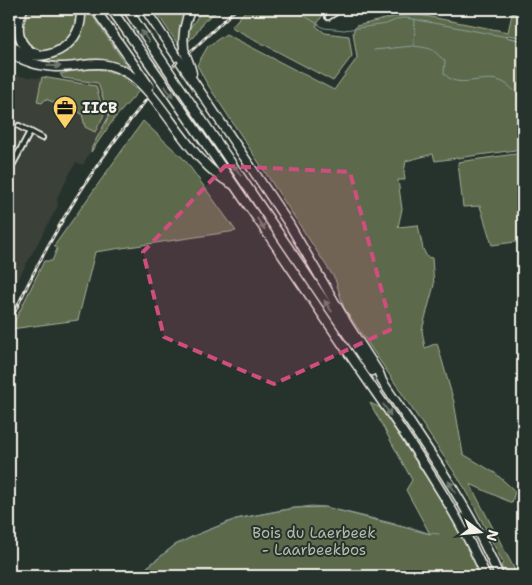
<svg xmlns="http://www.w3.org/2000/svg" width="532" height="585" font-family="'Shantell Sans',sans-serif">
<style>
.built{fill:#3a4038}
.green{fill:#5c6b4c;stroke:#a8ae9a}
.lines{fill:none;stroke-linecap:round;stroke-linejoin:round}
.stream{stroke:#8a9f9b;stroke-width:1}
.minor-casing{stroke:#f4f1e8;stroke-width:8}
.primary-casing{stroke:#f4f1e8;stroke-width:11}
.trunk-casing{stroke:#f4f1e8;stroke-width:11}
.motorway-casing{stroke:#f4f1e8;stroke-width:11}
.minor{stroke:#26332d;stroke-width:4.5}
.primary{stroke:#26332d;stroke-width:7}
.trunk{stroke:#26332d;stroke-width:8}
.motorway{stroke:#26332d;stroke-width:8}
.rail-casing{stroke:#f4f1e8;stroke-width:3}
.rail{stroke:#26332d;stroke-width:1;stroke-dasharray:4;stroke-linecap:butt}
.oneway{fill:#6e766e}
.marked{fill:#ce4e7e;fill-opacity:0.2;stroke:#ce4e7e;stroke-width:4;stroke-dasharray:10 6;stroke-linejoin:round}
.labels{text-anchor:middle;stroke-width:4;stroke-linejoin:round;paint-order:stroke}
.poi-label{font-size:15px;font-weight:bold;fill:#f4f1e8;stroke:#26332d;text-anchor:start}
.park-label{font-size:15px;fill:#b7bbaa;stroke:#26332d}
</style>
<rect width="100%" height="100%" fill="#26332d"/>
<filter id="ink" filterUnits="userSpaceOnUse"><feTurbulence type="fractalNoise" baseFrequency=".02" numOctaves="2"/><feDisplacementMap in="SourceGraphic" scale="10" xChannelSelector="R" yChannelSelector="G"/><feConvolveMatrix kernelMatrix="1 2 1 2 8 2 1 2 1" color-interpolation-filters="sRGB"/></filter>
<g filter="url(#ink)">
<path class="built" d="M9 71 16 76 98 83 109 116 83 165 76 162 57 198 58 206 9 296Z"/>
<g class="green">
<path d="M25 9H76C77 34 59 56 32 50L20 34Z"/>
<path d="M84 9H88L131 72 102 61 95 60 60 63 37 62 9 49V45L29 57 67 47Z"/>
<path d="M154 9H188L181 49Z"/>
<path d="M203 9H220L204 21 194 36 188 42V31Z"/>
<path d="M247 9H322L324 13 316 26 325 33 349 36 352 56 333 81 231 27Z"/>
<path d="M515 9H523V38L508 35 506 37 523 41V149L435 161 433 154 406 161 404 172 405 180H398L402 209 398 227 418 225 423 249 427 257 432 258 434 285 422 330 425 348 437 343 454 402 463 454 495 473 515 491 512 503 470 484 518 576H506L501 565 503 563 466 490 397 386 344 308 335 279 206 82 197 65 208 46 226 34 334 90 357 58 353 32 356 26 410 13 508 32 513 10Z"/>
<path d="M98 69 119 74 139 91 114 119 91 152 92 147 109 116 98 83 63 78 60 74 76 70Z"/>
<path d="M42 77 96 86 104 115 95 132 85 127 82 114 62 102 55 103 46 99 42 103 37 102Z"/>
<path d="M143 121 185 160 236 231 95 252 78 320 11 329 44 261H52L57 249 54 246Z"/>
<path d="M523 153V241L492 245 480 206 463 207 458 162Z"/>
<path d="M370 403 381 408C416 463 455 516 481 576H136L175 545 196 535 236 519 294 508 325 507 430 534 406 490 412 480Z"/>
</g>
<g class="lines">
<g class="stream">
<path d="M294 9 324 28 344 30 386 24 401 18H407L523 40"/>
<path d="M415 19 414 46C435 49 430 48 445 61L444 73C456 91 483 74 500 81 511 85 517 94 523 103"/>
<path d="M374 50 413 46"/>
<path d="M136 576 175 545 196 535 236 519 277 511 311 506 325 507 416 529 428 533 439 534"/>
</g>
<defs>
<g id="minor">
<path d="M328 17 341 9"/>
<path d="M19 126 42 138"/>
<path d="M9 171 30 132"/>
</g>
<path id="primary" d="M9 9C14 16 12 22 9 30"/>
<path id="trunk" d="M12 15 14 9"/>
<g id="motorway">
<path d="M23 9C16 26 16 47 37 54"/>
<path d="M95 9 149 86"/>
<path d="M111 9C190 120 267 232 343 345 393 418 450 495 486 576"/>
<path d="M127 9 372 371"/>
<path d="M145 9 289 224 348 325 379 373 382 381C424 444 470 507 499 576"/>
<path d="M191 9C185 21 182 35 184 49 186 57 190 64 192 73"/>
<path d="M9 41C25 66 65 57 77 32 81 25 81 17 81 9"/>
<path d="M9 52C22 61 39 66 55 67 85 68 100 56 129 74 138 80 144 87 151 95 174 122 200 169 232 184"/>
</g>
</defs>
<use href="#minor" class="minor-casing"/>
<use href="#primary" class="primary-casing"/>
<use href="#trunk" class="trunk-casing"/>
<use href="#motorway" class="motorway-casing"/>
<use href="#minor" class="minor"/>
<use href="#primary" class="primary"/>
<use href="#trunk" class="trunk"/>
<use href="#motorway" class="motorway"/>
<defs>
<g id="rail">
<path d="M190 52 236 9"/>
<path d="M174 65 177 62"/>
<path d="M9 325C45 243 90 169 147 99"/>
</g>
</defs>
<use href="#rail" class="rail-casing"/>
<use href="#rail" class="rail"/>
</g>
<defs><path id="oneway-solid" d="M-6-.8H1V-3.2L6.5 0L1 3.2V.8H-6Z" transform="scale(1.25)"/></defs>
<g class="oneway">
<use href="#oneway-solid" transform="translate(145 36) rotate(-124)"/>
<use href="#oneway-solid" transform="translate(54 66) rotate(1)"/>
<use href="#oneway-solid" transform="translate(169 92) rotate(55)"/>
<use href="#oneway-solid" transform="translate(237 170) rotate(-124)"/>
<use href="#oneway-solid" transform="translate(261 224) rotate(55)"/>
<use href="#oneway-solid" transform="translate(328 306) rotate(-124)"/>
<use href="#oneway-solid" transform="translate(387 410) rotate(57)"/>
<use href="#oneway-solid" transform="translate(452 487) rotate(-122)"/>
</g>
</g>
<path class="marked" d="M225 166 350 172 392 329 274 384 164 337 143 252Z"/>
<defs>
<symbol id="office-pin" viewBox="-11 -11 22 30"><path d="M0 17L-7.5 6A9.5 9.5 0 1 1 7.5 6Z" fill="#ffd166" stroke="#26332d"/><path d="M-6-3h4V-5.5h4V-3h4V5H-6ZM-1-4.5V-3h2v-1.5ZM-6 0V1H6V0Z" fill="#111"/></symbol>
</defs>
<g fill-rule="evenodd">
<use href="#office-pin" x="51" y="94" width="28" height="38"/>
</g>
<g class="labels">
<g class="poi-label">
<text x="82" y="113">IICB</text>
</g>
<g class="park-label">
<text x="314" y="538">Bois du Laerbeek<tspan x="314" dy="17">- Laarbeekbos</tspan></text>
</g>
</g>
<rect width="532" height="585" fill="none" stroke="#26332d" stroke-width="30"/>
<rect x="15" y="15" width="502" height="555" fill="none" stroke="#f4f1e8" stroke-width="2" filter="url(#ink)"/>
<g transform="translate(480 532) rotate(106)" stroke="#26332d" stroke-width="4" paint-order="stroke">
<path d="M0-4L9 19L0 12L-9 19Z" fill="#f4f1e8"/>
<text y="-8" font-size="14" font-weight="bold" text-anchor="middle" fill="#f4f1e8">N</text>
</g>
</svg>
